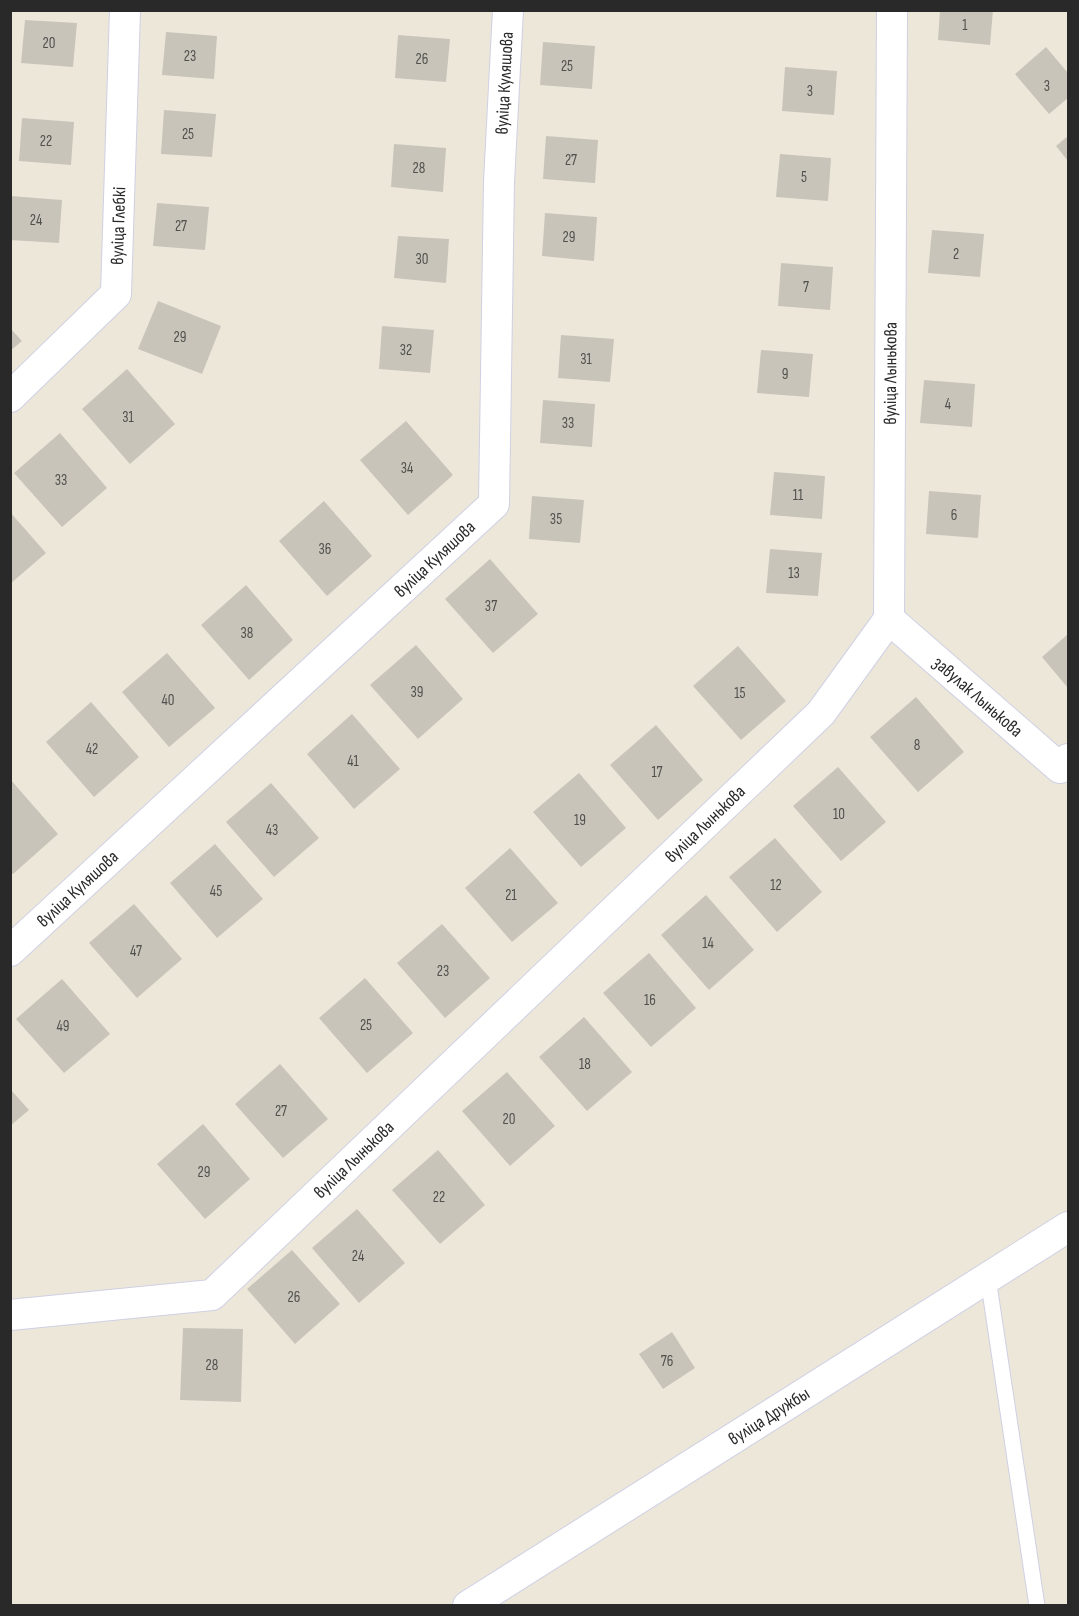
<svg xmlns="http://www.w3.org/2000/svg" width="1079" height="1616" font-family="'Sofia Sans Condensed',sans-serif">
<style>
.building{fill:#c8c4ba}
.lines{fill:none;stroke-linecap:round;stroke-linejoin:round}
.lane-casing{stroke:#cfd0e4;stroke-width:17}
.street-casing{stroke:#cfd0e4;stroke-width:32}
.lane{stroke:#fff;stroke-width:15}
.street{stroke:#fff;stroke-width:30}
.labels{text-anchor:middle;stroke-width:5;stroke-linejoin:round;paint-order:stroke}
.number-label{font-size:15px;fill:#51504d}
.street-label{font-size:18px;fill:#292929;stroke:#fff}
</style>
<rect width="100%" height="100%" fill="#ede7da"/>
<g class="building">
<path d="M940 10H993L990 45 938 40Z"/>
<path d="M25 20 77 23 73 67 21 63Z"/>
<path d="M166 32 217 36 214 79 162 75Z"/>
<path d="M398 35 450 39 446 82 395 78Z"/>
<path d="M543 42 595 46 592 89 540 85Z"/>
<path d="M1046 47 1068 73V98L1049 114 1015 74Z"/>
<path d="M785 67 837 71 834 115 782 111Z"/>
<path d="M164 110 216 114 212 157 161 154Z"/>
<path d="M22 118 74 122 71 165 19 161Z"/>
<path d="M546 136 598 140 595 183 543 179Z"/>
<path d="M1068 136V161L1056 146Z"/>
<path d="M394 144 446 148 443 192 391 187Z"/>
<path d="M780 154 831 158 828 201 776 197Z"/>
<path d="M10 196 62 200 59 243 10 240Z"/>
<path d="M157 203 209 207 205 250 153 246Z"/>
<path d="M545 213 597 217 594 261 542 256Z"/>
<path d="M932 230 984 234 980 277 928 273Z"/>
<path d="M398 236 449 239 446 283 394 278Z"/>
<path d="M781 263 833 267 830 310 778 306Z"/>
<path d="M158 301 221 326 202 374 138 349Z"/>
<path d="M382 326 434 330 430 373 379 369Z"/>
<path d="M10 328 22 341 10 351Z"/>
<path d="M561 335 614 339 610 382 558 378Z"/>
<path d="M761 350 813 354 809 397 757 393Z"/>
<path d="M127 369 175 424 130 464 82 409Z"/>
<path d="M924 380 975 384 972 427 920 423Z"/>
<path d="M543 400 595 404 592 447 540 443Z"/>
<path d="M406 421 453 475 408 515 360 460Z"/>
<path d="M60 433 107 488 62 527 14 473Z"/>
<path d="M774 472 825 476 822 519 770 515Z"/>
<path d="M929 491 981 495 978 538 926 534Z"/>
<path d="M532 496 584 500 580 543 529 539Z"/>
<path d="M324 501 372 556 327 596 279 541Z"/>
<path d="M10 512 46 553 10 584Z"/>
<path d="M770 549 822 553 818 596 766 593Z"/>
<path d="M490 559 538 614 493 653 445 599Z"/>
<path d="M246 585 293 640 249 680 201 625Z"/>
<path d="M1068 634V688L1042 657Z"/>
<path d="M416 645 463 699 418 739 370 685Z"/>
<path d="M738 646 786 701 741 740 693 686Z"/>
<path d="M167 653 215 708 169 747 122 692Z"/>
<path d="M916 697 964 752 918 792 870 737Z"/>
<path d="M91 702 139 757 94 797 46 742Z"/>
<path d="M352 714 400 769 354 809 307 754Z"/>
<path d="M656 725 703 780 658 820 610 765Z"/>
<path d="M838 767 886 822 841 861 793 806Z"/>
<path d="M579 773 626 828 581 867 533 812Z"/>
<path d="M10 779 58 834 13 874 10 871Z"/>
<path d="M271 783 319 838 274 877 226 822Z"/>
<path d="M775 838 822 892 777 932 729 877Z"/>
<path d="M215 844 263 899 217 938 170 883Z"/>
<path d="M510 848 558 903 512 942 465 888Z"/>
<path d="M706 895 754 950 709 990 661 935Z"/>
<path d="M134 904 182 959 137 998 89 943Z"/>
<path d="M442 924 490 978 445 1018 397 963Z"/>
<path d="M649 953 696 1008 651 1047 603 993Z"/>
<path d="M365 978 413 1033 367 1073 319 1018Z"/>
<path d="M62 979 110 1034 64 1073 16 1019Z"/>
<path d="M584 1017 632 1072 587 1111 539 1057Z"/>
<path d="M280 1064 328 1119 283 1158 235 1104Z"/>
<path d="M507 1072 555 1126 510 1166 462 1111Z"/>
<path d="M10 1089 29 1110 10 1126Z"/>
<path d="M203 1124 250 1179 205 1219 157 1164Z"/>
<path d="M438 1150 485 1205 440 1244 392 1190Z"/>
<path d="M357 1209 405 1263 359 1303 312 1248Z"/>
<path d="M292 1250 340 1304 295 1344 247 1289Z"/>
<path d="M183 1328 243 1329 241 1402 180 1400Z"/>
<path d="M672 1332 695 1368 663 1389 639 1354Z"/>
</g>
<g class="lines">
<defs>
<path id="lane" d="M988 1278 1037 1606"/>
<g id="street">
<path id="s1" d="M10 397 116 294 125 10"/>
<path id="s2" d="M889 619 1060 768 1068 759"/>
<path id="s3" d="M10 951 494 504 499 182 508 10"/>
<path id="s4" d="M10 1315 212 1295 821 713 889 619 892 10"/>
<path id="s5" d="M468 1606 1068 1227"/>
</g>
</defs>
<use href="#lane" class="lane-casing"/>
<use href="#street" class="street-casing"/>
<use href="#lane" class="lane"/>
<use href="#street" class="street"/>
</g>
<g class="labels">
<g class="number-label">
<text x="965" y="30">1</text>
<text x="49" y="48">20</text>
<text x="190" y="61">23</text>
<text x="422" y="64">26</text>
<text x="567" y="71">25</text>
<text x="1047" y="91">3</text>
<text x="810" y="96">3</text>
<text x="188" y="139">25</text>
<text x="46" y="146">22</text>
<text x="571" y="165">27</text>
<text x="419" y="173">28</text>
<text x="804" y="182">5</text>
<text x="36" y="225">24</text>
<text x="181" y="231">27</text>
<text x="569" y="242">29</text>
<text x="956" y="259">2</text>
<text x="422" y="264">30</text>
<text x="806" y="292">7</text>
<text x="180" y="342">29</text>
<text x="406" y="355">32</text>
<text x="586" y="364">31</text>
<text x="785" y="379">9</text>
<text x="948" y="409">4</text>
<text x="128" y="422">31</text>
<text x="568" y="428">33</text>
<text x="407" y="473">34</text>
<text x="61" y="485">33</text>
<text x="798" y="500">11</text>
<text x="954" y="520">6</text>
<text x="556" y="524">35</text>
<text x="325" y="554">36</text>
<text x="794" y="578">13</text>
<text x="491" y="611">37</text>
<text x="247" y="638">38</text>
<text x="417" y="697">39</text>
<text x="740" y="698">15</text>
<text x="168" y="705">40</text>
<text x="917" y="750">8</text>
<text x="92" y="754">42</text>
<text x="353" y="766">41</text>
<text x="657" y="777">17</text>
<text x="839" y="819">10</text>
<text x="580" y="825">19</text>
<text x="272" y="835">43</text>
<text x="776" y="890">12</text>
<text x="216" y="896">45</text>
<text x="511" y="900">21</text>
<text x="708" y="948">14</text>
<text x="136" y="956">47</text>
<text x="443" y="976">23</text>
<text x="650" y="1005">16</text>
<text x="366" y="1030">25</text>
<text x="63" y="1031">49</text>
<text x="585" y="1069">18</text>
<text x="281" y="1116">27</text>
<text x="509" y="1124">20</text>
<text x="204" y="1177">29</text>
<text x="439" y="1202">22</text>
<text x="358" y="1261">24</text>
<text x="294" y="1302">26</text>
<text x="667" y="1366">76</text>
<text x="212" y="1370">28</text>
</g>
<g class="street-label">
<text dy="6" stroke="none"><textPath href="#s3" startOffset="1080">вуліца Куляшова</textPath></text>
<text dy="6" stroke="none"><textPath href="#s1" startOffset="216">вуліца Глебкі</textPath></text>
<text dy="6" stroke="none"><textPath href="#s4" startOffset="1407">вуліца Лынькова</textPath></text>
<text dy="6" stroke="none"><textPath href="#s3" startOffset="578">вуліца Куляшова</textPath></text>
<text dy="6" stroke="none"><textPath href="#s2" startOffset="118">завулак Лынькова</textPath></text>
<text dy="6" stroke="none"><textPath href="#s4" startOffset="885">вуліца Лынькова</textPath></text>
<text dy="6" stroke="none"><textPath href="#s3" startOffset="92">вуліца Куляшова</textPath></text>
<text dy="6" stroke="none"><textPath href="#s4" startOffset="399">вуліца Лынькова</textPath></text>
<text dy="6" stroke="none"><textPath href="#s5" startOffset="356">вуліца Дружбы</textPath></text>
</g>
</g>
<rect width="1079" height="1616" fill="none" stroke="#292929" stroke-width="24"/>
</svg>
